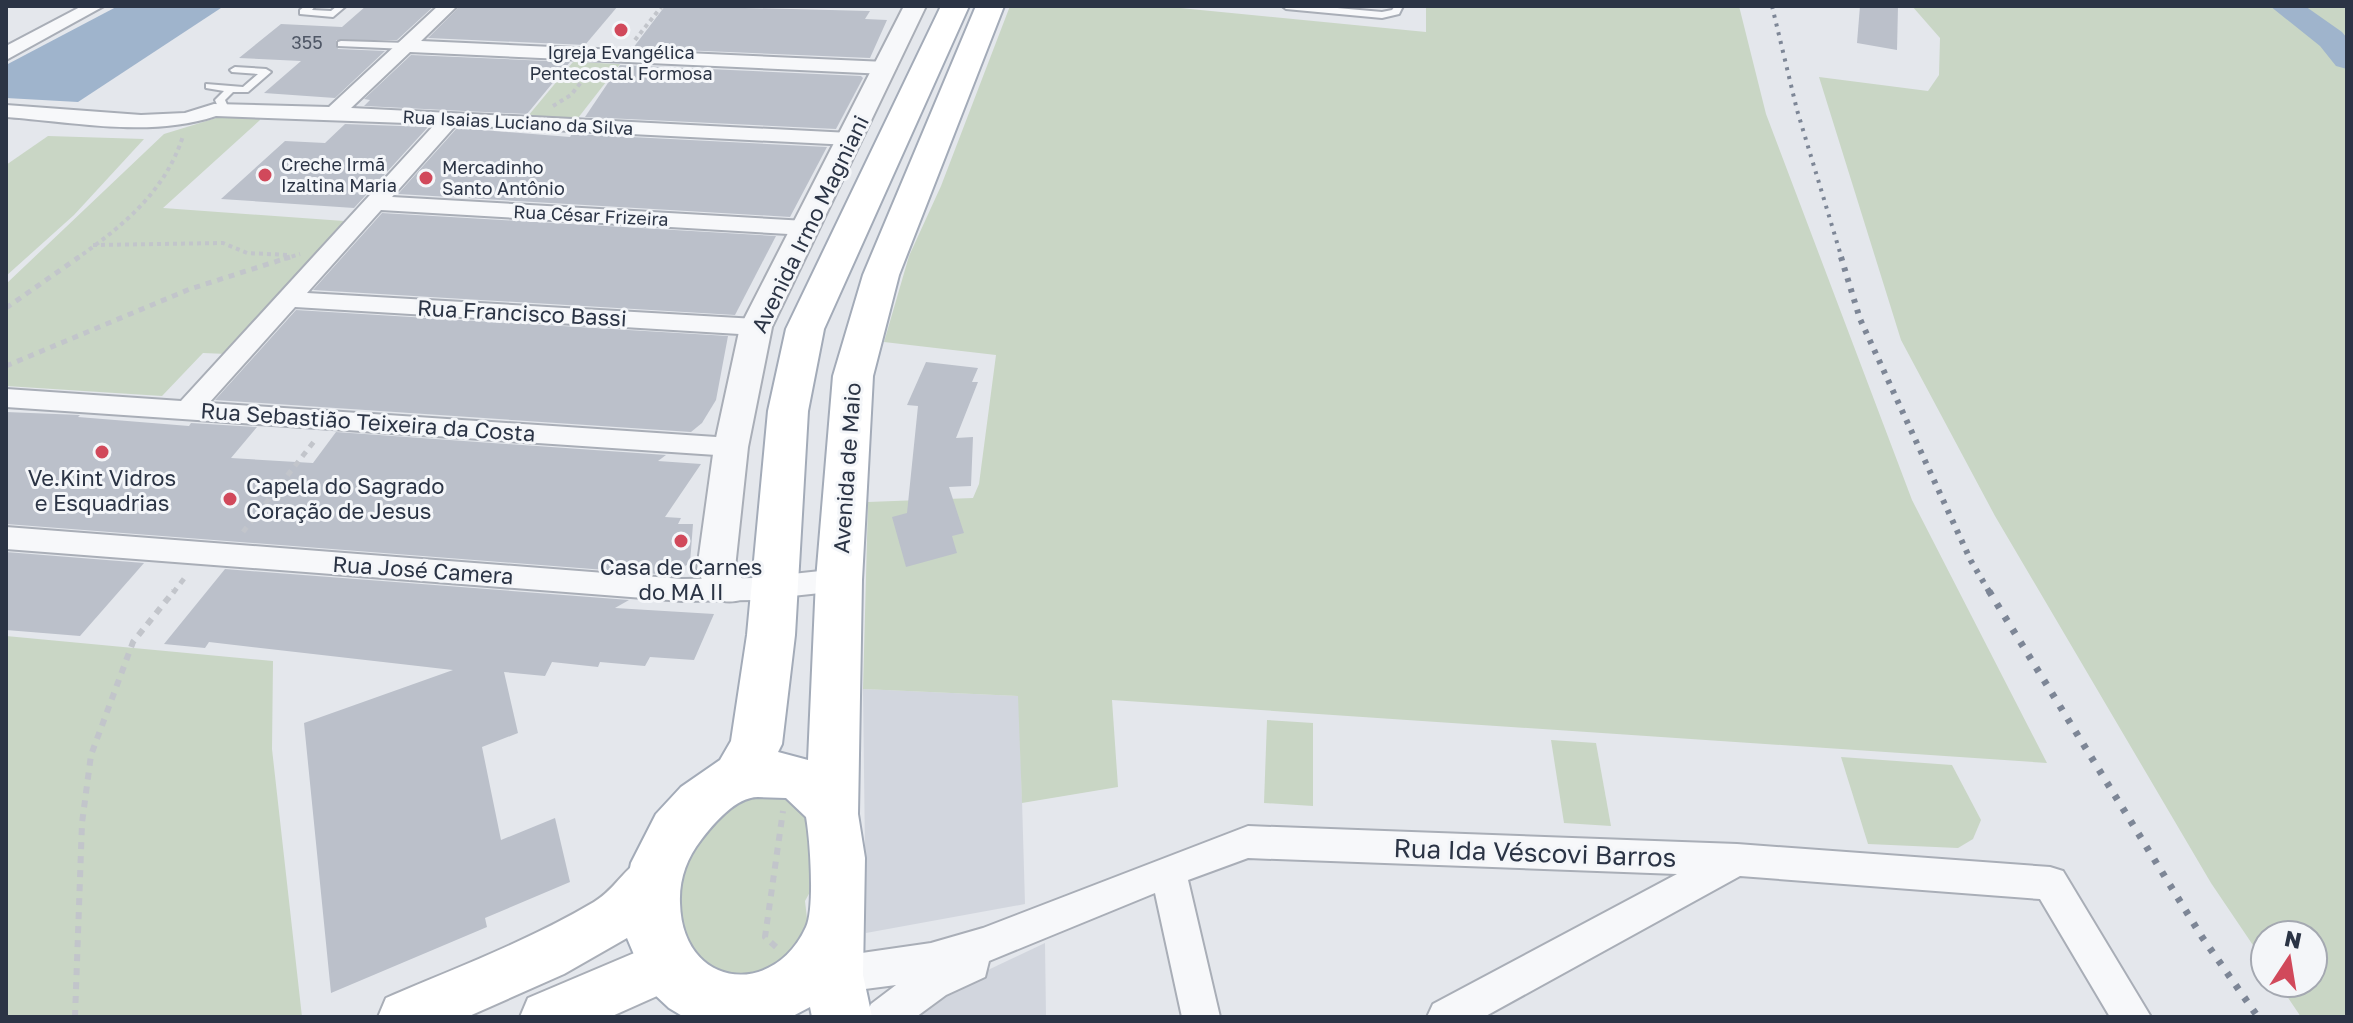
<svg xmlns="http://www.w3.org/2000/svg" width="2353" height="1023" font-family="'Golos Text',sans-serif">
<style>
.built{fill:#d2d6de}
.green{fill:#c9d6c5}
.water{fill:#9fb4cc}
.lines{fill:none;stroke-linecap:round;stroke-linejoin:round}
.river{fill:#9fb4cc;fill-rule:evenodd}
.building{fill:#bbc0ca}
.service-casing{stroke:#a9aeb7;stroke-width:4}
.minor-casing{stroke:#a9aeb7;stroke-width:4}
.tertiary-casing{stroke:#a9aeb7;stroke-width:4}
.secondary-casing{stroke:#a9aeb7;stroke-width:4}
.primary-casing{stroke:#a3abb8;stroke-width:4}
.path-far2{stroke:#c2c5cb;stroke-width:4;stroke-dasharray:4 4;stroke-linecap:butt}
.path-far1{stroke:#c2c5cb;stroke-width:5;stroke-dasharray:6 6;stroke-linecap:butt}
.path{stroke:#c2c5cb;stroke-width:6;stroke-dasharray:7 7;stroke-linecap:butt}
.service{fill:#f7f8fa;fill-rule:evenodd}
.minor{fill:#f7f8fa;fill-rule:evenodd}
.tertiary{fill:#f7f8fa;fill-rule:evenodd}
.secondary{fill:#fff;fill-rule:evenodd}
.primary{fill:#fff;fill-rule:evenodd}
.rail-far2{stroke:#7d8696;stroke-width:4;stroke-dasharray:3 6;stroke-linecap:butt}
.rail-far1{stroke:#7d8696;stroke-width:6;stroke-dasharray:4 7;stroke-linecap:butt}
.rail{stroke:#7d8696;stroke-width:7;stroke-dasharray:5 10;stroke-linecap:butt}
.poi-dot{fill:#d1495b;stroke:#f4f6f9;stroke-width:3}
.labels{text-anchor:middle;stroke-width:6;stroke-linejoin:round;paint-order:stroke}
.number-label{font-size:18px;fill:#4f5766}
.far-poi-label{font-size:18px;fill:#2b3445;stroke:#f4f6f9;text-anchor:start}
.far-street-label{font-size:18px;fill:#2b3445;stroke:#f4f6f9}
.street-label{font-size:22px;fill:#2b3445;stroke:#f4f6f9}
.poi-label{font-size:22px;fill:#2b3445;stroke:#f4f6f9}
.near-street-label{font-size:26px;fill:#2b3445;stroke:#f4f6f9}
</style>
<rect width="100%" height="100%" fill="#e4e7ec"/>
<g class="built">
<path d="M863 689 1019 696 1025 904 866 933Z"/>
<path d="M1045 943 1046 1017H897L914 1005Z"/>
</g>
<g class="green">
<path d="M1010 6H1160L1426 32V6H1739L1766 114 1912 500 2047 763 1112 700 1118 787 1022 803 1018 696 863 689 868 502 973 498 979 484 996 355 884 342 909 256 941 186Z"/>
<path d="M1912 6H2347V1017H2301L2278 983H2313V935H2265V963L2211 883 1995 516 1901 340 1819 77 1928 91 1939 75 1940 38Z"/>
<path d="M573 62 620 64 578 118 528 116Z"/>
<path d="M226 115 258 116 260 120 163 208 344 221 333 235 227 354 203 353 162 396 6 386V284L164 134Z"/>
<path d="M48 136 144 139 74 215 6 276V165Z"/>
<path d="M6 636 273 661 272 749 302 1017H6Z"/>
<path d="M1267 720 1313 723V806L1264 803Z"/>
<path d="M1551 740 1596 743 1611 826 1564 823Z"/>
<path d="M1841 757 1952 765 1981 820 1973 839 1958 848 1868 844Z"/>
<path d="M750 784 809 804 815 883 805 901 808 927 806 950 739 989 686 949 673 912 679 876 691 848Z"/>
</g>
<path class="water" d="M118 6H224L78 102 6 98V65Z"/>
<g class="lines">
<path class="river" d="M2270 6H2305L2342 32 2347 38V69L2336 66 2320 46Z"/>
</g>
<g class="building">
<path d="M366 6H434L397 40H336L338 49 385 51 335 98 264 93 301 61 239 58 281 24 342 27Z"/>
<path d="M460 6H618L585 45 428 38Z"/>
<path d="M665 6 870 11 865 19 887 20 870 58 633 48Z"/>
<path d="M1860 6H1898L1897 50 1857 43Z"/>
<path d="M411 55 570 62 527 114 364 106 370 100 364 99Z"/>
<path d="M620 65 861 76 863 78 836 129 585 117Z"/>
<path d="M345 124 428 127 354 208 221 199 285 141 325 143Z"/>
<path d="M457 128 570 137 572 134 827 147 790 217 398 194Z"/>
<path d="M382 213 776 236 735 315 313 290Z"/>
<path d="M296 310 728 336 716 400 702 423 691 432 215 400Z"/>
<path d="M926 362 978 368 972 382H978L956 438 973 437 971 486 949 487 964 533 952 536 957 553 906 567 892 517 907 513 918 406 907 405Z"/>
<path d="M6 412 80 415 78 417 189 426 191 423 257 427 231 458 313 463 336 432 666 455 658 461 701 464 665 517 681 518 678 524H693L690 563 670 575 6 524Z"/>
<path d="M6 552 144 563 80 636 6 630Z"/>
<path d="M225 569 629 600 615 608 714 614 694 660 650 657 645 666 600 662 598 667 552 662 545 676 504 672 518 733 482 747 501 840 555 818 570 882 485 918 487 927 331 993 304 723 453 670 209 642 205 648 164 644Z"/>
</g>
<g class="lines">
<defs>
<g id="service">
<path d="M305 6H315L312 10 331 11 337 6H346L333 17 300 14V10Z"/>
<path d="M1282 6H1315L1382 12 1392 10 1395 6H1403L1399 14 1382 18 1286 9Z"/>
<path d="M341 41 407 43 412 46 407 49 338 46V42Z"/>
<path d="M235 67 266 69 271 72 248 92H233L225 100 229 109 220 111 215 100 224 91 206 88V84L243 87 258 74 232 72 230 70Z"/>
</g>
<g id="minor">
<path d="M82 6H104L6 60V46Z"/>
<path d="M438 6H457L421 41 886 62 896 68 886 74 410 52 351 108 850 133 860 139 850 145 456 125 392 197 806 221 817 228 806 235 381 210 307 293 756 319 765 322 768 327 765 332 756 335 295 307 209 403 731 438 740 440 744 447 740 454 731 456 6 407V389L181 401 435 124 216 116C150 138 74 122 6 117V105L141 115 185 113 214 104 329 107Z"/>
<path d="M6 527 682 579 755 578 839 569 849 572 854 580 849 588 839 591 755 600 682 601 6 549Z"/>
<path d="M1248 826 1737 844 2050 867 2063 871 2151 1017H2110L2040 899 1740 876 1484 1017H1427L1433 1004 1677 874 1248 858 1188 880 1220 1017H1182L1155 893 989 961 985 977 946 995 916 1017H865L871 1004 896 985 834 993 821 988 815 975 821 962 834 957 931 943 983 928Z"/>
</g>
<path id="tertiary" d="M904 6H926L772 327 748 447 735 568 749 589 743 599C716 608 709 592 697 570L714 447 740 327Z"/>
<g id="secondary">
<path d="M655 852 673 859 680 875 673 891 634 934 564 974 467 1017H378L386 998C456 968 528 941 594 902 619 887 624 864 655 852Z"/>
<path d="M665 940 684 948 692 966 684 984 610 1017H520L528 998Z"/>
</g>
<path id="primary" d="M941 6H969L824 329 808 411 795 635 782 744 778 752 808 760 816 580 833 376 863 275 976 6H1004L899 275 873 376 862 580 858 814 865 858 863 975 872 1017H812L810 1007 791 1017H684L669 1008 654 994 635 957 627 938 624 897 631 863 656 814 681 787 720 760 731 741 747 635 768 411 786 329ZM758 797 786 798 806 817C810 839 815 908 806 927 773 999 682 988 680 903 679 879 687 858 701 840 714 823 736 797 758 797Z"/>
</defs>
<use href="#service" class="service-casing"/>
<use href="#minor" class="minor-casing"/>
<use href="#tertiary" class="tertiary-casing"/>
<use href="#secondary" class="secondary-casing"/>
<use href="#primary" class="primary-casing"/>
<g class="path-far2">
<path d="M635 40 662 6"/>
<path d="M553 106 571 95 589 72"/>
<path d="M93 245 223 243 247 253 288 255"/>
<path d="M76 259C123 226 165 192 183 136"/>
<path d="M284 259 300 254"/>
</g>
<g class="path-far1">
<path d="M6 308 79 257"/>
<path d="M6 366 190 289 290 257"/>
<path d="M243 532 316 439"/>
<path d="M173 593 186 576"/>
</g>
<g class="path">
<path d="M776 947 765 937 783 811"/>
<path d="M75 1017 82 823 91 755 133 642 174 591"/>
</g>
<use href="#service" class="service"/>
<use href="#minor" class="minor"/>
<use href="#tertiary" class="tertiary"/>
<use href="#secondary" class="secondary"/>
<use href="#primary" class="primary"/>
<path class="rail-far2" d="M1772 6 1797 110 1842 259"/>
<path class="rail-far1" d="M1841 257 1860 319 1971 561 1990 593"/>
<path class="rail" d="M1989 591 2202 937 2258 1017"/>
</g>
<g class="poi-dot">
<circle cx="621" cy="30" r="8"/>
<circle cx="265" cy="175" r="8"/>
<circle cx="426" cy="178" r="8"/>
<circle cx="102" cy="452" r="8"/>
<circle cx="230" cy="499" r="8"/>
<circle cx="681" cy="541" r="8"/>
</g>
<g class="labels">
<g class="number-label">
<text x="307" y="49">355</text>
</g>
<g class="far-poi-label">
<text x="621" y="59" text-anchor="middle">Igreja Evangélica<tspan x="621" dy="21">Pentecostal Formosa</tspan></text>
<text x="281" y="171">Creche Irmã<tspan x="281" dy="21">Izaltina Maria</tspan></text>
<text x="442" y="174">Mercadinho<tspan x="442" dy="21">Santo Antônio</tspan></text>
</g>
<g class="far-street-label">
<text transform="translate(518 123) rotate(3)" y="6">Rua Isaias Luciano da Silva</text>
<text transform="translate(591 216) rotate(3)" y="6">Rua César Frizeira</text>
</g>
<g class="street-label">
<text transform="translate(810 224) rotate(-64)" y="8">Avenida Irmo Magniani</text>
<text transform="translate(522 313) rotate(3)" y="8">Rua Francisco Bassi</text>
<text transform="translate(368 422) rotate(4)" y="8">Rua Sebastião Teixeira da Costa</text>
<text transform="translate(847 468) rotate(-86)" y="8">Avenida de Maio</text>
<text transform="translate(423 570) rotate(4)" y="8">Rua José Camera</text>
</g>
<g class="poi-label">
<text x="102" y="486">Ve.Kint Vidros<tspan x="102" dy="25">e Esquadrias</tspan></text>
<text x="246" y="494" text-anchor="start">Capela do Sagrado<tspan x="246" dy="25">Coração de Jesus</tspan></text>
<text x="681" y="575">Casa de Carnes<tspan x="681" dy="25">do MA II</tspan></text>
</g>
<g class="near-street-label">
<text transform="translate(1535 853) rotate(2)" y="9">Rua Ida Véscovi Barros</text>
</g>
</g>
<rect width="2353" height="1023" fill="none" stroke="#2b3445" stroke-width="16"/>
<g transform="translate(2289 959) rotate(12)"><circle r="38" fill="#f4f6f9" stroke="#a4a8b1" stroke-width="2"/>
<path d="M0-6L14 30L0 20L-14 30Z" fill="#d1495b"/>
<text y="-12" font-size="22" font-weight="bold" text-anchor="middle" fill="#2b3445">N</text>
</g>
</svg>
